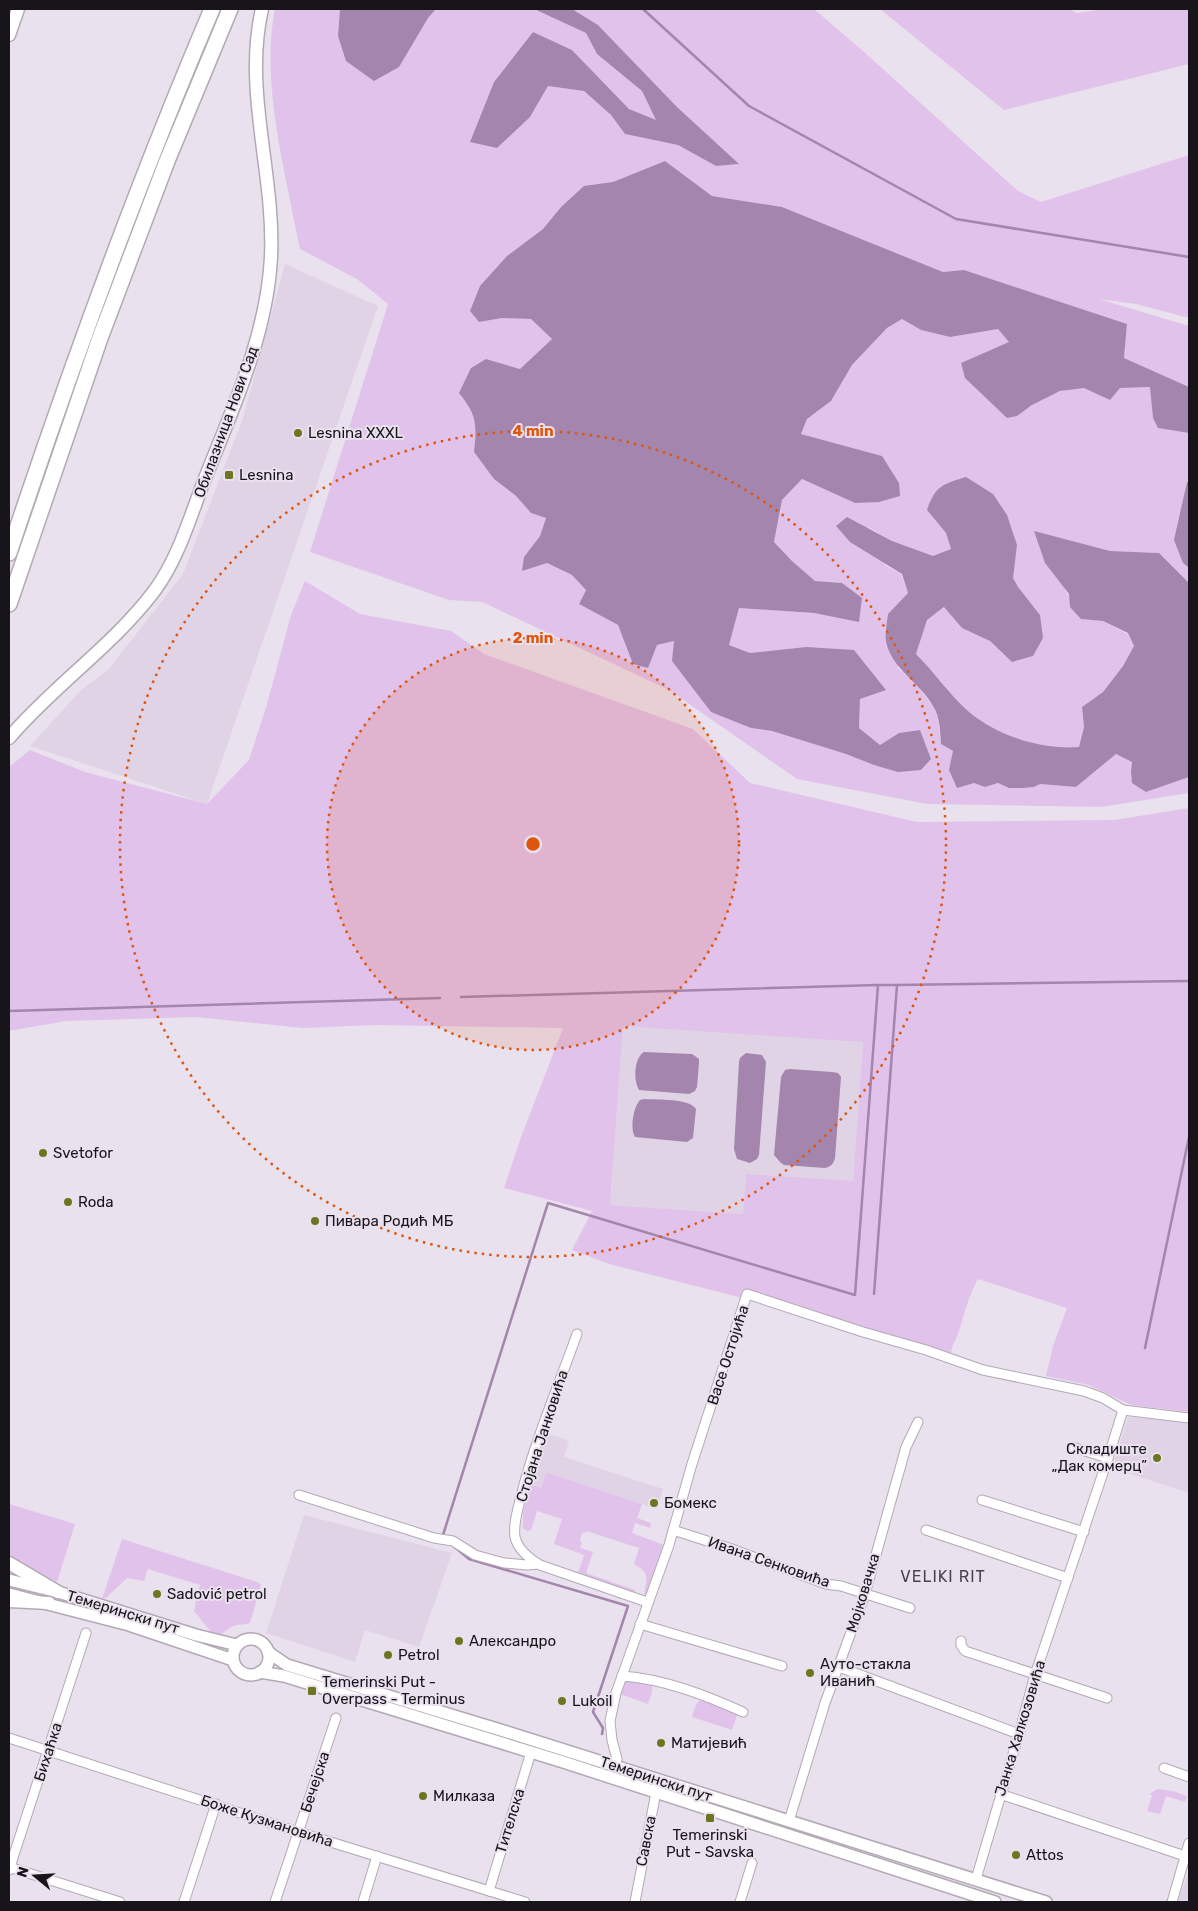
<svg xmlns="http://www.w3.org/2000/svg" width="1198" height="1911" font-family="Rubik,sans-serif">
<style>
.built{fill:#e1d3e6}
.green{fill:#e1c2ea;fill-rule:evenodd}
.water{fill:#a485ad}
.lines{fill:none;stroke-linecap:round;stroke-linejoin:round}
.stream{stroke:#a485ad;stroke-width:2.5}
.minor-casing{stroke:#b3a9b5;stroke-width:11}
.secondary-casing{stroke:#b3a9b5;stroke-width:14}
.primary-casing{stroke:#b3a9b5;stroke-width:15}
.motorway-casing{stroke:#b3a9b5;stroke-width:18}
.minor{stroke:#fff;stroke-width:9}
.secondary{stroke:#fff;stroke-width:11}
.primary{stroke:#fff;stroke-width:12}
.motorway{stroke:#fff;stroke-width:15}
.ring{fill:none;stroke:#de560d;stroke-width:2.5;stroke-dasharray:2.5 5}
.poi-dot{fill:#6c751f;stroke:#eae1ee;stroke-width:2}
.labels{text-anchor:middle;stroke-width:4;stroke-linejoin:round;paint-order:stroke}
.street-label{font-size:15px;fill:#18151a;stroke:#eae1ee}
.poi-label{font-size:15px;fill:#18151a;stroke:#eae1ee;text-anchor:start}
.neighbourhood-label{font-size:16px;letter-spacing:1px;fill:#4a424c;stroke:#eae1ee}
.centre{fill:#de560d;stroke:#eae1ee;stroke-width:2.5}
.ring-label{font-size:15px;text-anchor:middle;font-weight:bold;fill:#de560d;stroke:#eae1ee;stroke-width:4;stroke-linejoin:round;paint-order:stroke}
</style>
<rect width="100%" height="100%" fill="#eae1ee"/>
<g class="built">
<path d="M285 264 378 306 207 804 30 746 81 690 108 670 183 574 242 421Z"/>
<path d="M623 1025 863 1041 853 1182 746 1174 743 1214 610 1205Z"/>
<path d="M1128 1417 1189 1422V1493L1112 1468Z"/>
<path d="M547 1433 569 1441 564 1457 663 1489 657 1509 546 1472 541 1489 530 1485Z"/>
<path d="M304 1515 452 1553 419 1647 365 1630 355 1662 266 1633Z"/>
<path d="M1189 1869V1902H1178Z"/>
</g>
<g class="green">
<path d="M275 9H340L338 36 428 18 436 9H534L586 33 597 54 642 91 657 121 629 109 572 50 533 32 494 82 470 142 530 117 548 86 584 91 611 115 625 134 678 145 716 166 738 164 677 107 598 25 572 9H814L864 52 1018 191 1041 202 1189 155V318L1136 304 1099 299 1189 326V387L1124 358 1127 324 964 270 943 272 782 207 712 196 665 161 613 182 584 187 561 207 543 229 507 256 479 322 502 318 531 319 552 339 520 369 486 359 469 406 477 428 474 452 494 479 516 496 531 513 546 518 540 536 524 557 547 563 572 575 586 590 579 604 618 625 633 664 657 645 674 641 751 728 772 731 846 754 874 765 921 770 931 759 920 730 899 733 880 745 859 728 860 699 885 690 806 647 750 653 729 645 739 608 814 613 859 621 842 583 815 581 792 561 774 542 782 500 802 479 855 503 882 456 801 434 807 419 831 401 852 365 887 328 902 319 921 330 950 337 998 329 1010 342 961 363 1017 416C1032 404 1065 384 1085 388 1093 390 1102 396 1110 400L1119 388 1151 387 1153 418 1158 428 1189 433V482H1187L1182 506 1183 563 1189 568V583L1159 553 1110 551 1034 532 1081 619 1103 621 1128 634 1134 646 1123 666 1103 692 1082 707 1084 727 1079 748C1041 750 997 737 968 711 949 694 933 672 916 654L927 620 945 607 962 628 990 641 1012 662 1018 587 1012 578 1017 545 927 510 946 533 951 549 933 557 892 541 868 527 885 565 901 574 908 593 888 614 898 668 916 684 933 706 938 719 941 744 954 751 949 770 985 787 998 783 1009 788H1023L1034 787 1040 784 1076 787 1116 754 1132 762 1131 771 1146 792 1189 777V793L1101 807 927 804 797 779 669 690 482 602 449 600 310 552 388 304 357 279 300 249C286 176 260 81 275 9Z"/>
<path d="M880 9H1068L1077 13 1104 9H1189V64L1004 110Z"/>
<path d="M305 581 360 614 451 631 484 654 693 729 750 783 917 822 1114 820 1189 808V1412L1131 1405 1089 1385 1046 1376 1053 1346 1067 1308 978 1279C968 1297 965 1312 959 1331 957 1339 952 1344 951 1353L864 1329 609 1264 572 1250 592 1211 504 1188 520 1140 563 1028 375 1025 303 1028 196 1017 66 1021 9 1031V767L30 750 85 772 207 804 249 760 267 704 291 615ZM623 1026 863 1042 853 1181 746 1174 743 1214 610 1205Z"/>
<path d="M546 1472 642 1504 637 1518 651 1523 650 1528 635 1523 632 1533 664 1545 646 1595 644 1594C647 1577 650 1573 634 1564L639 1548 586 1531 585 1533H582L580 1541 582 1542 580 1548 593 1552 586 1573 635 1590 634 1593 578 1573 584 1555 554 1544 562 1519 537 1511 531 1530 527 1531 523 1528V1513L530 1485 541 1488Z"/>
<path d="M9 1504 75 1524 57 1582 14 1560 9 1554Z"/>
<path d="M122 1539 257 1582 261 1585 250 1623C245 1625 242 1624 237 1625 229 1627 224 1632 218 1637H215L194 1611 200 1585 148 1569 144 1581 127 1578 107 1597 102 1599Z"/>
<path d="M627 1680 651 1683C654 1691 650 1697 648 1704L620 1694 624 1681Z"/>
<path d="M702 1699 738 1713 732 1730 692 1717C694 1711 695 1702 702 1699Z"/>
<path d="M1158 1789 1173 1791 1187 1796 1185 1802 1166 1796 1160 1814 1147 1811 1152 1795 1149 1794Z"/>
</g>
<g class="water">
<path d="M340 9H436L428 18 399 67 374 81 346 61 338 36Z"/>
<path d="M534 9H572L598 25 677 107 739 164 716 166 678 145 625 134 611 115 584 91 548 86 530 117 497 148 470 142 494 82 533 32 572 50 629 109 656 120 642 91 597 54 586 33Z"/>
<path d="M665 161 712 196 782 207 943 272 964 270 1127 324 1124 358 1189 387V433L1158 428 1153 418 1150 387 1120 388 1110 400 1084 388 1060 391 1032 405 1017 416 1007 418 965 378 961 363 1009 342 998 329 950 337 921 330 902 319 887 328 852 365 831 401 807 419 801 434 882 456 899 483 900 496 879 502 855 503 802 479 782 500 774 542 792 561 815 581 842 583 862 598 859 622 814 613 739 608 729 645 750 653 806 647 854 650 886 690 860 699 859 728 880 745 899 733 920 730 931 759 921 770 898 772 874 765 846 754 772 731 751 728 711 712 672 661 674 641 657 645 648 668 633 664 618 625 579 604 586 590 572 575 547 563 522 571 524 557 540 536 546 518 531 513 516 496 494 479 474 452C477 425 477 415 459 393L471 368 486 359 520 369 552 339 531 319 502 318 479 322 470 311 480 286 507 256 543 229 561 207 584 186 613 182Z"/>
<path d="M966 477 993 494 1007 515 1017 545 1013 578 1018 587 1040 615 1043 638 1033 656 1012 662 990 641 962 628 944 607 927 620 916 654C934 672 949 694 968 711 997 736 1041 750 1079 747L1084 727 1082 707 1103 692 1123 666 1134 646 1128 633 1103 621 1081 619 1070 607 1069 594 1045 563 1034 531 1110 551 1159 553 1189 583V777L1146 792 1132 783 1131 771 1132 762 1116 754 1076 787 1040 784 1034 787 1023 788H1009L998 783 985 787 974 783 957 788 949 770 953 751 941 744C940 731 940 717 933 706 920 682 891 669 886 641 885 633 887 622 888 614L908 593 902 574 850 542 836 526 847 517 892 541 933 556 951 549 946 533 927 510C935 486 943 484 966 477Z"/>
<path d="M1187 482H1189V568L1183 563 1174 540Z"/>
<path d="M644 1052 692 1054 699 1059V1063L697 1087 695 1091 689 1094 639 1090C633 1080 634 1058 644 1052Z"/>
<path d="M746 1053 762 1055 766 1062 759 1155 757 1159 750 1163 737 1159 734 1149 739 1062 740 1058Z"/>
<path d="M790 1069 832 1072 838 1073 841 1077 835 1158C833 1164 832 1166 825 1168L784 1165 780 1162 774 1155 781 1077 785 1070Z"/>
<path d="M644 1099C658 1100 689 1098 696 1109L693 1138 687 1142 635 1137C630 1128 633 1108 640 1100Z"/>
</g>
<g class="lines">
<g class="stream">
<path d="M643 9 749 106 956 219 1189 257"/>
<path d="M461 997 877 985"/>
<path d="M9 1011 440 998"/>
<path d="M874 1294 897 985 1189 981"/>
<path d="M1145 1348 1189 1137"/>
<path d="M446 1538 443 1535 548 1203 855 1295 878 985H897"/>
<path d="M451 1544 469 1559 628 1606 593 1712 603 1728 602 1734"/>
</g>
<defs>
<g id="minor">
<path d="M577 1334C558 1387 535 1441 521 1496 518 1509 513 1524 515 1537 518 1550 530 1559 540 1565L647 1602"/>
<path d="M1072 1447 1108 1458"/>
<path d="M299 1495 434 1538 453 1541 475 1555 504 1563 527 1565 538 1564"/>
<path d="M982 1500 1084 1532"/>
<path d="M673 1530 729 1548 826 1584 841 1586 910 1608"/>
<path d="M926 1530 1068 1578"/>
<path d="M640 1624 782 1666"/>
<path d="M961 1641V1645L965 1651 1107 1698"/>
<path d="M839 1667 1019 1734"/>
<path d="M622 1676C664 1679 705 1695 743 1712"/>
<path d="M9 1738 298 1832 525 1902"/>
<path d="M615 1766 617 1759 612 1740 610 1721 616 1693 669 1545 692 1464 747 1294 863 1332 926 1350 983 1370 1084 1391 1103 1398 1123 1410 1189 1418"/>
<path d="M1164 1768 1189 1777"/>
<path d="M1000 1794 1185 1856"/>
<path d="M789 1821 825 1703 865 1594 906 1447 918 1422"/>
<path d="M9 1867 120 1902"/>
<path d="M9 1870 86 1633"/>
<path d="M976 1879 1019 1734 1035 1675 1108 1458 1123 1410"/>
<path d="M489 1891 531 1752"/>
<path d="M184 1902 216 1804"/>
<path d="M275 1902 336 1718"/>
<path d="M363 1902 377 1856"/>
<path d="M635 1902 657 1787"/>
<path d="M740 1902 752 1863"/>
<path d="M1172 1902 1189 1843"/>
</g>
<g id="secondary">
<path d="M9 1580 58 1592 196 1635 237 1645"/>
<path d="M9 1594 129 1625 233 1660"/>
<circle cx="251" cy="1657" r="18"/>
<path d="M268 1652 287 1665 507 1732 1046 1902"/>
<path d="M260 1672 284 1676 560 1761 995 1902"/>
</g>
<g id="primary">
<path d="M9 35 18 9"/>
<path d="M9 738C54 685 113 646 155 590 177 560 189 521 202 486 231 412 267 337 271 257 275 174 243 91 262 9"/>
<path d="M9 1563 58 1592"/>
<path d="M9 1601 49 1603"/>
</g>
<g id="motorway">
<path d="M9 553C70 369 136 187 212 9"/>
<path d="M9 604 100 338 167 161 230 9"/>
</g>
</defs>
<use href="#minor" class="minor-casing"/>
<use href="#secondary" class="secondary-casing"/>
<use href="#primary" class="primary-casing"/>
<use href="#motorway" class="motorway-casing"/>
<use href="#minor" class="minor"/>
<use href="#secondary" class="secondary"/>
<use href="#primary" class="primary"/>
<use href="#motorway" class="motorway"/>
</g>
<circle cx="533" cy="844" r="206" fill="#de560d" fill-opacity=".12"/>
<g class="ring">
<circle cx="533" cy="844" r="206"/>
<circle cx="533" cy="844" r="413"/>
</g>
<g class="poi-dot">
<circle cx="298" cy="433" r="5"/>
<rect x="224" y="470" width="10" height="10" rx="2.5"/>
<circle cx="43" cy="1153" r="5"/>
<circle cx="68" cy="1202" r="5"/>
<circle cx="315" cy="1221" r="5"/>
<circle cx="1157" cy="1458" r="5"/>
<circle cx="654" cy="1503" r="5"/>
<circle cx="157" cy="1594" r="5"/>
<circle cx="459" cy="1641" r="5"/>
<circle cx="388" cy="1655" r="5"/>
<circle cx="810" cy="1673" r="5"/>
<rect x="307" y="1686" width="10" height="10" rx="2.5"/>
<circle cx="562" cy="1701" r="5"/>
<circle cx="661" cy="1743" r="5"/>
<circle cx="423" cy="1796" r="5"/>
<rect x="705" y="1813" width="10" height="10" rx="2.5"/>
<circle cx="1016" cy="1855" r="5"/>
</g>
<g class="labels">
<g class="street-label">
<text transform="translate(226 422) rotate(-70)" y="5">Обилазница Нови Сад</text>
<text transform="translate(728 1355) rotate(-72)" y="5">Васе Остојића</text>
<text transform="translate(542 1436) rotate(-72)" y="5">Стојана Јанковића</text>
<text transform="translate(769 1562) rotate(19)" y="5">Ивана Сенковића</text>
<text transform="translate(863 1593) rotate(-73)" y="5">Мојковачка</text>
<text transform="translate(123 1612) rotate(17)" y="5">Темерински пут</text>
<text transform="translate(1020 1728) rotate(-73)" y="5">Јанка Халкозовића</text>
<text transform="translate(48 1752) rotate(-72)" y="5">Бихаћка</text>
<text transform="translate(656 1779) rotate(18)" y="5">Темерински пут</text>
<text transform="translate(315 1782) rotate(-72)" y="5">Бечејска</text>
<text transform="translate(267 1821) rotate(18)" y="5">Боже Кузмановића</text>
<text transform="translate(510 1821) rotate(-73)" y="5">Тителска</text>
<text transform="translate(646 1841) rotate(-79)" y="5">Савска</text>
</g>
<g class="poi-label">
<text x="308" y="438">Lesnina XXXL</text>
<text x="239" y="480">Lesnina</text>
<text x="53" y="1158">Svetofor</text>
<text x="78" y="1207">Roda</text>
<text x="325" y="1226">Пивара Родић МБ</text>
<text x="1147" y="1454" text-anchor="end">Складиште<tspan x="1147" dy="17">„Дак комерц”</tspan></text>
<text x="664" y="1508">Бомекс</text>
<text x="167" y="1599">Sadović petrol</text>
<text x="469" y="1646">Александро</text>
<text x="398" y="1660">Petrol</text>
<text x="820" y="1669">Ауто-стакла<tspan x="820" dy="17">Иванић</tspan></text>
<text x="322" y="1687">Temerinski Put -<tspan x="322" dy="17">Overpass - Terminus</tspan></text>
<text x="572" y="1706">Lukoil</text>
<text x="671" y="1748">Матијевић</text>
<text x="433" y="1801">Милказа</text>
<text x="710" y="1840" text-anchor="middle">Temerinski<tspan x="710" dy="17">Put - Savska</tspan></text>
<text x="1026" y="1860">Attos</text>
</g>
<g class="neighbourhood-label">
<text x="943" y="1582">VELIKI RIT</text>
</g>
</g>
<circle cx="533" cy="844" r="8" class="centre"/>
<g class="ring-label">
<text x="533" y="436">4 min</text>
<text x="533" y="643">2 min</text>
</g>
<rect width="1198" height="1911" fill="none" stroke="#18151a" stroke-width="20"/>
<g transform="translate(35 1876) rotate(288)" stroke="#eae1ee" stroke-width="4" paint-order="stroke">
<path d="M0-4L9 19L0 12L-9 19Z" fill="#18151a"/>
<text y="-8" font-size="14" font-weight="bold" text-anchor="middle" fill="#18151a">N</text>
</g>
</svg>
